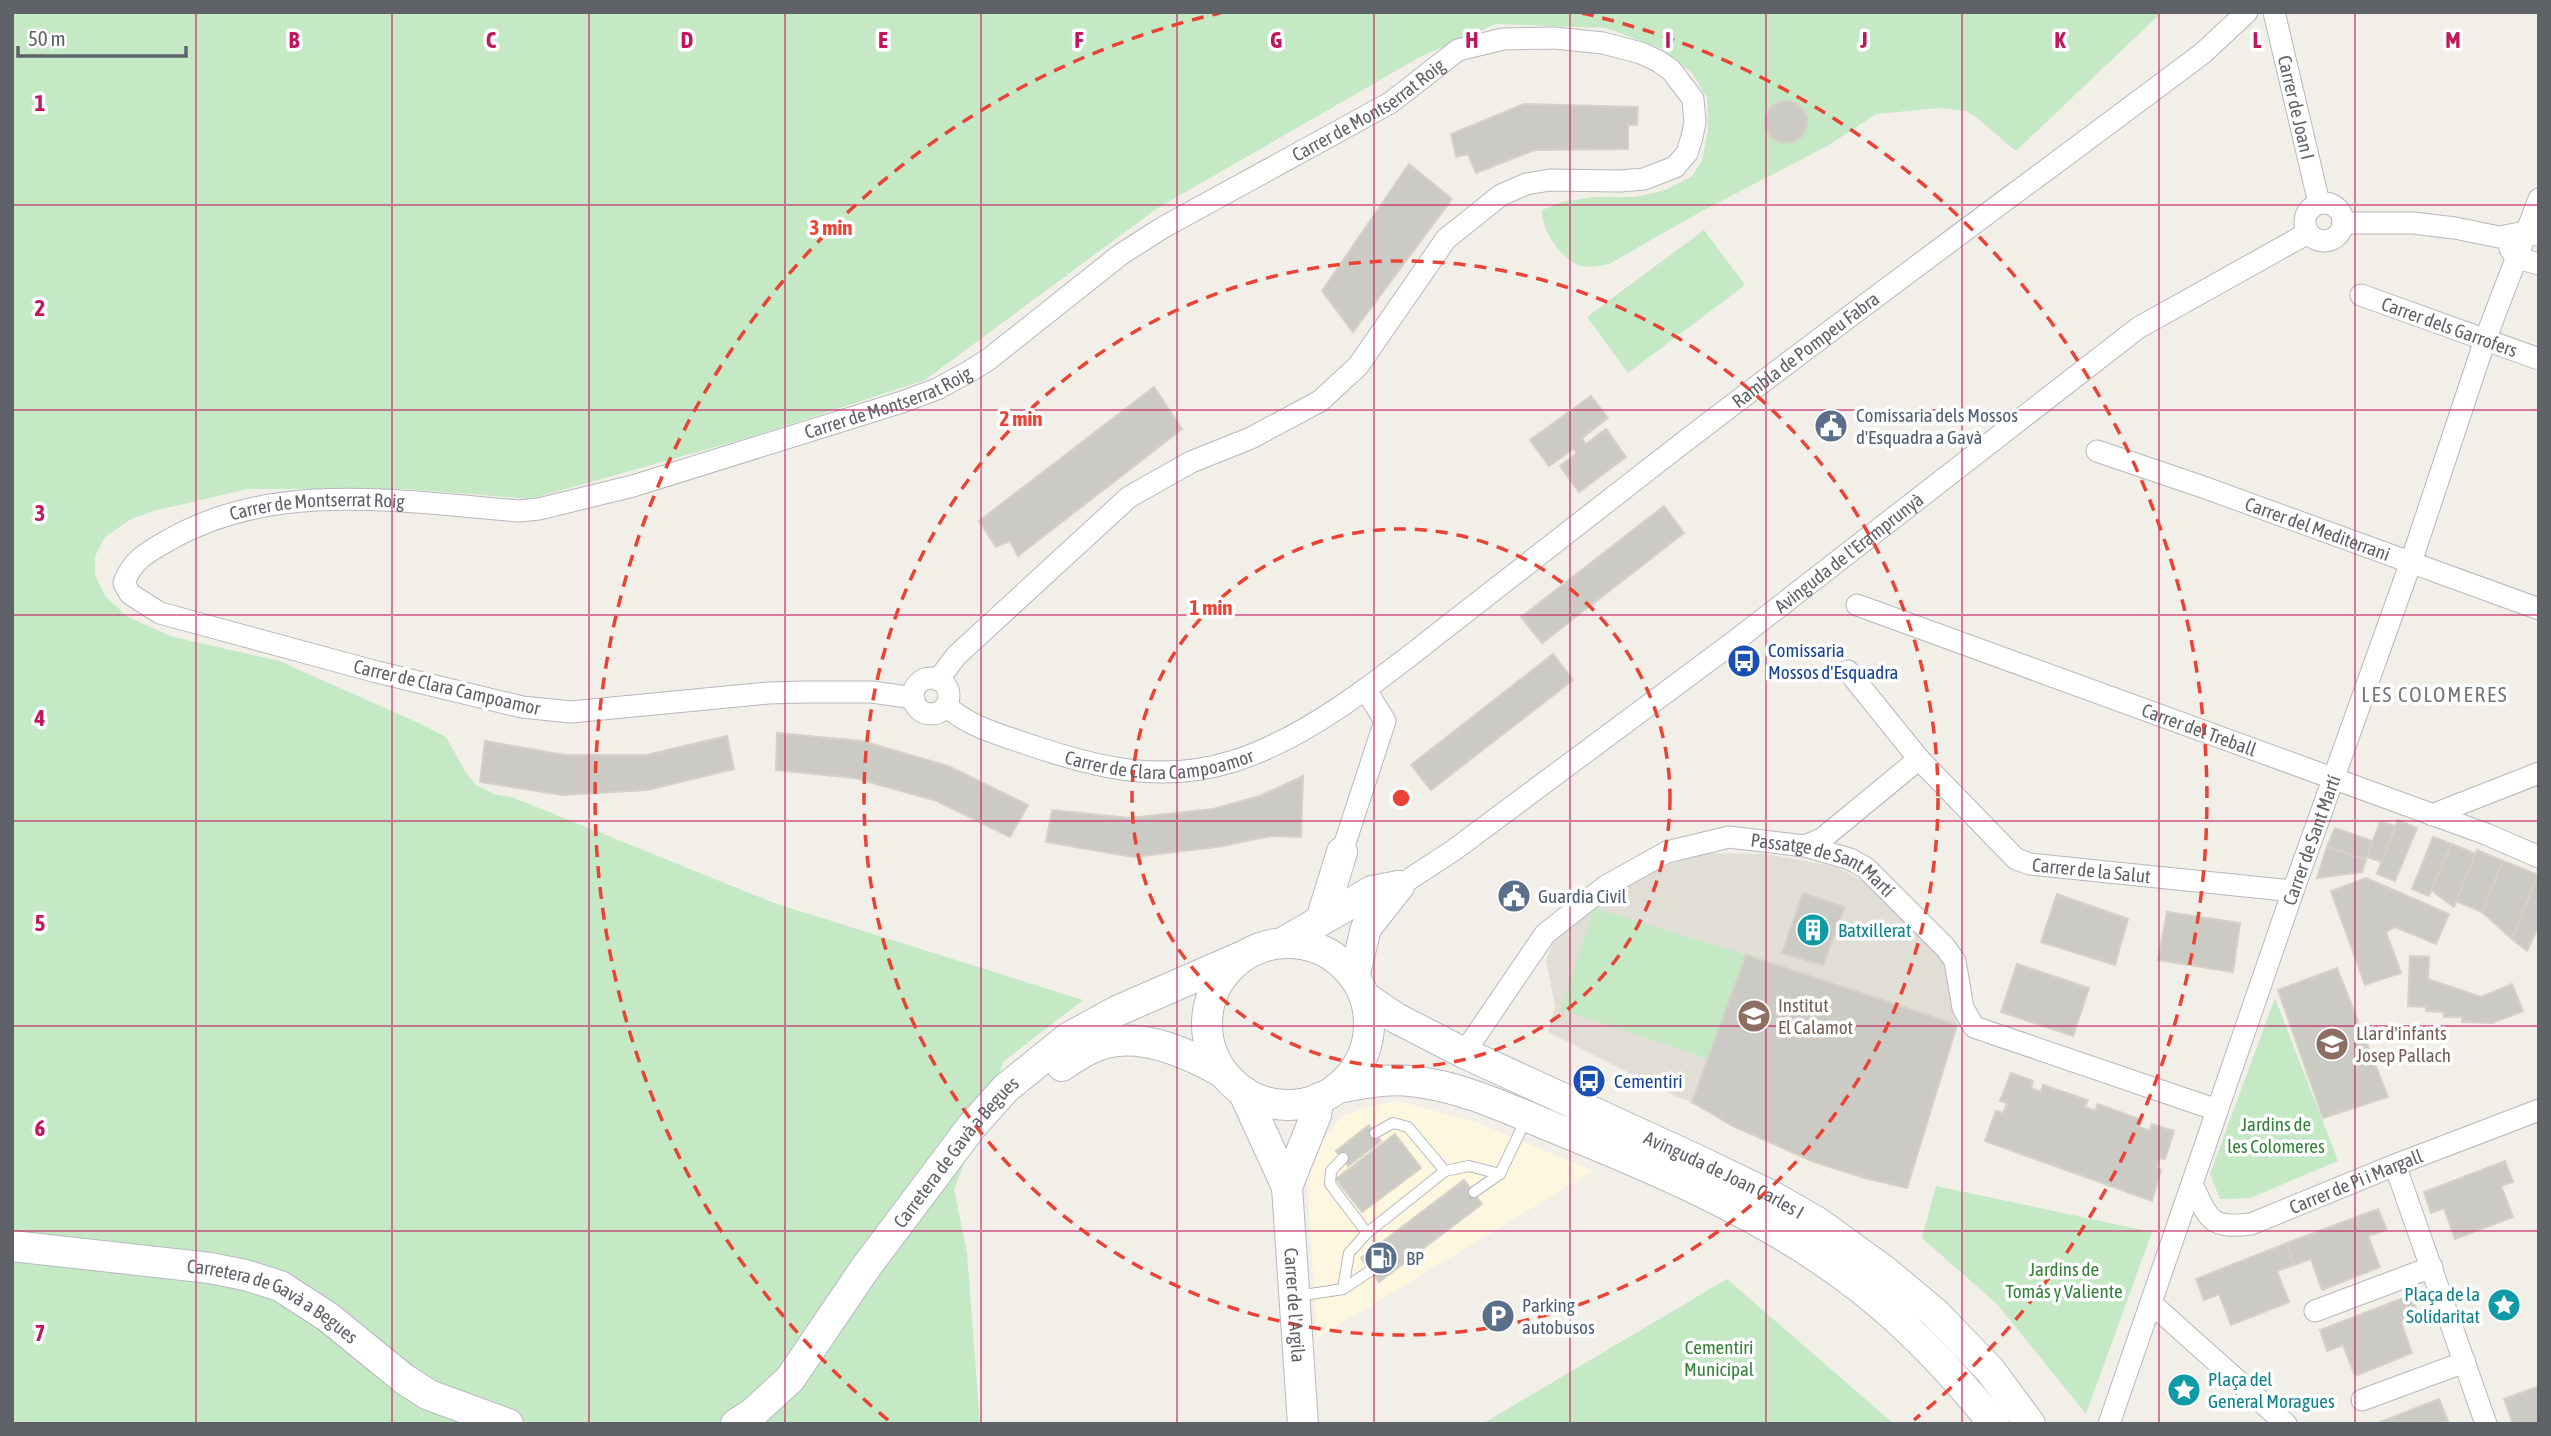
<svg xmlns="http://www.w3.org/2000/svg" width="2551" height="1436" font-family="'Asap Condensed',sans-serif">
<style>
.commercial{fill:#fef7e0}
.education{fill:#e1ded6}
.green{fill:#c5e8c5}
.building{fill:#cccac5;stroke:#d6d1c6;stroke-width:2}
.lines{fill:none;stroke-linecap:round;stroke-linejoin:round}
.lane-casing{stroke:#b5b8bc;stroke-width:12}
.street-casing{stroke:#b5b8bc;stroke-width:23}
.secondary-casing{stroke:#b6babf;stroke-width:32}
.lane{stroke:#fff;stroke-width:10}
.street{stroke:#fff;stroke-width:21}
.secondary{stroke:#fff;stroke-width:30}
.grid{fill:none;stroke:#c2185b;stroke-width:2;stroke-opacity:0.55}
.ring{fill:none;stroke:#ea4335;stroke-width:3.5;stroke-dasharray:12 9}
.labels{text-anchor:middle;stroke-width:7;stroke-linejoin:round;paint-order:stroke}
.street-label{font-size:19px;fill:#5f6368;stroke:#fff}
.service-label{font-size:19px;fill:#4e5e75;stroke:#fff;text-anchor:start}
.transit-label{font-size:19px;fill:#164399;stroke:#fff;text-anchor:start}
.culture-label{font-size:19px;fill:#0d838f;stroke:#fff;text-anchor:start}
.education-label{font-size:19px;fill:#785e54;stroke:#fff;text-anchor:start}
.park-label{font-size:19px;fill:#348238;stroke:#fff}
.neighbourhood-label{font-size:21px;letter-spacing:2px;fill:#70757a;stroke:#fff}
.grid-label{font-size:23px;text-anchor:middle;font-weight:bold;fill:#c2185b;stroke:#fff;stroke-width:7;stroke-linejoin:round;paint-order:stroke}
.centre{fill:#ea4335;stroke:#fff;stroke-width:3.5}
.ring-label{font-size:21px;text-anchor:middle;font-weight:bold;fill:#ea4335;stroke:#fff;stroke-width:7;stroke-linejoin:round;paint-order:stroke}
</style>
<rect width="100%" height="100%" fill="#f1efe8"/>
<path class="commercial" d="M1398 1101 1476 1122 1593 1171 1317 1338 1307 1178 1323 1140 1342 1116 1368 1107Z"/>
<path class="education" d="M1702 853 1765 854 1834 866 1869 884 1949 967 1957 1025 1907 1188 1865 1178 1814 1162 1692 1102 1677 1097 1548 1032 1555 1007 1546 960 1555 938 1622 882Z"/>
<g class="green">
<path d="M12 12H2162L2016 151 1976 117 1966 111 1939 108 1876 114 1829 145 1702 211 1609 264C1599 266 1585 269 1576 264 1558 255 1541 228 1542 210L1562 202 1593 197H1634L1663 191 1691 177 1702 161 1708 129 1707 98 1692 73 1660 48 1606 28 1496 24 1420 57 1156 209 925 380 751 437 530 499 407 489H248L153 511 131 519 105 537 95 556V575L105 596 128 617 173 637 279 661 421 724 446 737 465 771 476 785 494 794 512 797 774 903 1083 1000 1004 1061 954 1189 967 1253 980 1424H12Z"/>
<path d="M1704 230 1745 285 1628 373 1587 317Z"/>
<path d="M1594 908 1746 955 1708 1059 1560 1009Z"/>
<path d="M2275 998 2338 1161 2250 1198 2220 1199 2210 1174Z"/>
<path d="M1936 1186 2152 1232 2086 1414 1997 1304 1922 1238Z"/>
<path d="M1727 1279 1894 1424H1482Z"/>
</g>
<g class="building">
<circle cx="1786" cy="122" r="21"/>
<path d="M1524 104 1638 107 1637 125H1628V149L1535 150 1476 173 1468 154 1456 157 1451 134Z"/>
<path d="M1409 164 1452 199 1353 332 1322 291Z"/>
<path d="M1154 387 1182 429 1018 556 1010 541 996 547 979 521Z"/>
<path d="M1591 396 1608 418 1582 438 1586 444 1606 429 1626 457 1579 492 1560 466 1577 453 1573 449 1549 466 1530 440Z"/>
<path d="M1664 506 1684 533 1542 643 1521 617Z"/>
<path d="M1553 654 1573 680 1431 790 1411 765Z"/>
<path d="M777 733 862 741 948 766 1028 805 1010 837 937 801 855 778 776 770Z"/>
<path d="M727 736 734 769 647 790 562 795 480 782 485 741 564 755H646Z"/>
<path d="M1303 776 1301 837 1271 836 1217 847 1133 857 1046 842 1052 810 1130 818 1213 809 1260 796Z"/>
<path d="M2398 820 2417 828 2395 881 2377 874Z"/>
<path d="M2380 822 2395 826 2382 862 2367 857Z"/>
<path d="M2335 828 2372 841 2366 860 2327 847Z"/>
<path d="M2433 837 2452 844 2429 896 2412 889Z"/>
<path d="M2452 844 2476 854 2454 907 2431 890Z"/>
<path d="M2327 847 2366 860 2362 872 2317 878Z"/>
<path d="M2477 850 2503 861 2482 912 2456 901Z"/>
<path d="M2503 861 2538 875 2512 939 2482 912Z"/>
<path d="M2538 875 2539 925 2527 951 2512 939Z"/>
<path d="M2366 878 2449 914 2436 944 2395 927 2386 932 2401 973 2365 985 2331 891Z"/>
<path d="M1803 893 1845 907 1823 965 1782 953Z"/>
<path d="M2057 894 2128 919 2115 965 2041 942Z"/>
<path d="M2167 912 2240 923 2233 972 2158 960Z"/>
<path d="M1746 955 1957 1025 1907 1188 1865 1178 1814 1162 1733 1126 1692 1102Z"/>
<path d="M2410 956 2429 957 2428 979 2481 997 2512 984 2523 1011 2492 1023 2462 1022V1017H2444V1012L2426 1011V1007L2408 1006Z"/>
<path d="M2017 964 2089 988 2073 1036 2001 1012Z"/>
<path d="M2337 968 2388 1097 2323 1118 2278 990Z"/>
<path d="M2011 1073 2033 1081 2031 1088 2041 1092 2043 1085 2088 1100 2085 1107 2095 1111 2098 1104 2142 1120 2139 1127 2150 1131 2152 1124 2174 1131 2165 1159 2159 1158 2156 1168 2161 1170 2152 1201 1985 1141 1996 1111 2003 1113 2007 1103 2000 1101Z"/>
<path d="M1369 1125 1381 1141 1348 1166 1336 1151Z"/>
<path d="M1395 1134 1421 1168 1362 1212 1336 1179Z"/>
<path d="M2505 1161 2513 1182 2501 1186 2513 1217 2455 1239 2444 1208 2431 1213 2424 1192Z"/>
<path d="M1464 1180 1482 1204 1379 1282 1361 1258Z"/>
<path d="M2378 1209 2387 1230 2368 1236 2380 1267 2322 1290 2311 1259 2294 1265 2287 1243Z"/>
<path d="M2287 1243 2294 1265 2277 1271 2289 1302 2231 1325 2219 1294 2204 1300 2196 1279Z"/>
<path d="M2411 1295 2419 1317 2401 1322 2412 1353 2355 1376 2343 1345 2327 1351 2320 1330Z"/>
<path d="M2539 1386V1421L2532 1424H2513L2504 1399Z"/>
<path d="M2439 1399 2448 1421 2438 1424H2375Z"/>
</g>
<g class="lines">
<defs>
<g id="lane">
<path d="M1343 1158 1331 1171 1330 1184 1367 1233 1445 1171 1408 1127 1393 1123 1375 1133"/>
<path d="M1445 1171 1469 1166 1500 1174"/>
<path d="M1474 1192 1500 1174 1526 1119"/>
<path d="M1343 1289 1349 1253 1367 1233"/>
<path d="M1298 1296 1343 1289 1370 1271"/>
</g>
<g id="street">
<path id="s1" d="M2274 12 2319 203"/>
<circle cx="2324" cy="222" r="19"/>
<path d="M2343 223H2413L2455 228 2499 237 2526 232 2537 235"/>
<path d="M2510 249 2517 258 2539 264"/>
<path id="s2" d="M2361 295 2539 359"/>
<path id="s3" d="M2097 451 2203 487 2539 609"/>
<path id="s4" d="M1857 605 2486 834 2539 857"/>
<path id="s5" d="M1848 671 1919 759 2016 859 2030 864 2293 891"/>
<circle cx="931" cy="696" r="18"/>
<path id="s6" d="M914 698 872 692H803L768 693 571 712 522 707 377 672 160 613 130 594 124 583C132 560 149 551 169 540 275 479 403 502 519 511L539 509 633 486 902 402 937 389 970 371 989 359 1120 255 1162 228 1390 103 1458 50 1503 39 1554 38 1603 43 1641 53 1658 61 1671 70 1693 99 1695 122 1692 137 1687 153 1675 167 1644 179 1620 181 1550 180 1526 184 1501 195 1446 239 1358 366 1320 401 1251 438 1191 462 1129 497 956 656 938 680"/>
<path id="s7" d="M946 706C970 727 998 734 1027 744 1097 768 1162 784 1234 761 1308 738 1384 676 1444 629 1508 579 1571 530 1635 480 1822 334 2014 195 2203 53L2247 12"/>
<path d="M2432 815 2539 773"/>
<path d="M1805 846 1823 838 1919 759"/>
<path d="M1342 852 1385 721 1366 690"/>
<path id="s8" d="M1399 886 1454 850 1735 641 2138 328 2308 233"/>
<path id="s9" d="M1464 1053 1545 934 1606 886 1667 852 1729 837 1805 846 1850 859 1866 868 1945 947 1955 961 1963 1008 1974 1027 2217 1110"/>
<path d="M2395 1165 2486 1424"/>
<path id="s10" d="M2192 1184C2209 1219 2209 1229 2251 1224L2395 1165 2539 1110"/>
<path d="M2152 1304 2286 1424"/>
<path d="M2315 1311 2432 1267"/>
<path d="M2362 1400 2465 1362"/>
<path id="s11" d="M2109 1424 2293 891 2411 562 2485 340 2539 199"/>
</g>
<g id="secondary">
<path d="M1321 920 1342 852"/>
<path d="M1284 942 1372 891 1399 886"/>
<circle cx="1288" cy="1024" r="81"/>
<path d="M1354 977 1366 928 1399 886"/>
<path id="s12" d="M1365 997 1396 1018 1464 1053 1695 1159 1772 1196 1817 1222 1886 1272 1935 1313 1990 1370 2030 1424"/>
<path d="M1062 1066C1076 1056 1090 1047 1106 1043 1144 1033 1189 1054 1222 1072"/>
<path d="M1337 1088C1361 1084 1387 1078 1411 1081 1460 1086 1507 1108 1552 1127 1653 1168 1756 1211 1844 1276 1901 1317 1950 1369 1994 1424"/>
<path id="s13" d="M1243 1091 1287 1187 1303 1424"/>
<path d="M1287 1187 1316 1115 1319 1098"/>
<path id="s14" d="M12 1246 210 1268 245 1275 280 1286 328 1317 404 1379 429 1395 508 1424"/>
<path id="s15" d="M736 1424 753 1413 790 1379 866 1267 972 1126 1006 1088 1068 1038 1117 1011 1241 957"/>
</g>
</defs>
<use href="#lane" class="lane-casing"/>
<use href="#street" class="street-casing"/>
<use href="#secondary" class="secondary-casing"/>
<use href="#lane" class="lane"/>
<use href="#street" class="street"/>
<use href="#secondary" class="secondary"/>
</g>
<path class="grid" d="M196 12V1424M392 12V1424M589 12V1424M785 12V1424M981 12V1424M1177 12V1424M1374 12V1424M1570 12V1424M1766 12V1424M1962 12V1424M2159 12V1424M2355 12V1424M12 205H2539M12 410H2539M12 615H2539M12 821H2539M12 1026H2539M12 1231H2539"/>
<g class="ring">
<circle cx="1401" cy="798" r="269"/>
<circle cx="1401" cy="798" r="537"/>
<path d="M888 1420A806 806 0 0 1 1220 13M1582 13A806 806 0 0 1 1914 1420"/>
</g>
<defs>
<symbol id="civic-disc" viewBox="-11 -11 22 22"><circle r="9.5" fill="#5c6f8a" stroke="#fff"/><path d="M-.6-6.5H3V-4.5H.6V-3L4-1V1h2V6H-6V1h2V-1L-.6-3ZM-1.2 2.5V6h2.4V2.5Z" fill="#fff"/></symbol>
<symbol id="bus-disc" viewBox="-11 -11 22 22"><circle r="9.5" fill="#1a4fb4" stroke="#fff"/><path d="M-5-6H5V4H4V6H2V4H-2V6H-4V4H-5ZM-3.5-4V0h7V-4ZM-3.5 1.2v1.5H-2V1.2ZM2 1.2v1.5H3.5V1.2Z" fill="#fff"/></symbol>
<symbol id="building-disc" viewBox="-11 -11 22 22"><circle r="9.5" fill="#0f9aa8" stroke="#fff"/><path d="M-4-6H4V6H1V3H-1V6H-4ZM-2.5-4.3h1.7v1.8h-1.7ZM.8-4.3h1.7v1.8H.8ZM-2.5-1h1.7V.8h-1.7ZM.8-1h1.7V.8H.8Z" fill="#fff"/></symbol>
<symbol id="school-disc" viewBox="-11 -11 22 22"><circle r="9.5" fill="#8d6e63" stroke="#fff"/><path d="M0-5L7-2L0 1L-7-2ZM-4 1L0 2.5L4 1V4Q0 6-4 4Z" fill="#fff"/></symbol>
<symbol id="fuel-disc" viewBox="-11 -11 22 22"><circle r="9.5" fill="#5c6f8a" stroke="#fff"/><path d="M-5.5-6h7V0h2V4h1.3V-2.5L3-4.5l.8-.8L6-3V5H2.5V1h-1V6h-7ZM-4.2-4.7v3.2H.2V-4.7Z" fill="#fff"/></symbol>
<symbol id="sight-disc" viewBox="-11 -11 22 22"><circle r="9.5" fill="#0f9aa8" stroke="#fff"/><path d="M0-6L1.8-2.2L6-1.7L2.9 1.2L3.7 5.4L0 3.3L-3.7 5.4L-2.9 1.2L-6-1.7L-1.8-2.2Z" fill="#fff"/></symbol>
<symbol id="parking-disc" viewBox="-11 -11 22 22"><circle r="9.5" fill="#5c6f8a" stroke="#fff"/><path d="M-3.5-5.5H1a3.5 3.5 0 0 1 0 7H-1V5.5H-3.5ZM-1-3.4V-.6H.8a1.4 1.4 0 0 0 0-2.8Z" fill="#fff"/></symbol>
</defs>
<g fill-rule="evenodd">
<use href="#civic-disc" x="1812" y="407" width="38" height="38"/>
<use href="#bus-disc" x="1725" y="642" width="38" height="38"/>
<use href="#civic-disc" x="1495" y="877" width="38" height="38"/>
<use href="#building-disc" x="1794" y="911" width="38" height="38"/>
<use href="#school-disc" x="1735" y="997" width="38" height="38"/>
<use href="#school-disc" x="2313" y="1025" width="38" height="38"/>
<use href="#bus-disc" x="1570" y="1062" width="38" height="38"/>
<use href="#fuel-disc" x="1362" y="1239" width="38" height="38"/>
<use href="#sight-disc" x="2485" y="1286" width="38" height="38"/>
<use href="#parking-disc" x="1479" y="1297" width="38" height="38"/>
<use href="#sight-disc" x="2165" y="1371" width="38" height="38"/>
</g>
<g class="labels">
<g class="street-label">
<text dy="7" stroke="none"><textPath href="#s1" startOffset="98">Carrer de Joan I</textPath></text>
<text dy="7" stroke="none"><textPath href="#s6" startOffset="2188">Carrer de Montserrat Roig</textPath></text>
<text dy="7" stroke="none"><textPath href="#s2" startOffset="94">Carrer dels Garrofers</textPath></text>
<text dy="7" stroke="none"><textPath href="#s7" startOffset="1008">Rambla de Pompeu Fabra</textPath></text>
<text dy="7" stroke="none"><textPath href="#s6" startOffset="1622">Carrer de Montserrat Roig</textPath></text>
<text dy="7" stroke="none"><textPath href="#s6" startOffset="1034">Carrer de Montserrat Roig</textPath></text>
<text dy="7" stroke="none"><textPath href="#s3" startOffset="234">Carrer del Mediterrani</textPath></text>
<text dy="7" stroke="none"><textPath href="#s8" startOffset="560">Avinguda de l'Eramprunyà</textPath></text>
<text transform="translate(447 687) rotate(13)" y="7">Carrer de Clara Campoamor</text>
<text dy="7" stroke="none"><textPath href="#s4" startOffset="364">Carrer del Treball</textPath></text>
<text dy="7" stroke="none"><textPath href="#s7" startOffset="226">Carrer de Clara Campoamor</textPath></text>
<text dy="7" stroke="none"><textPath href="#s11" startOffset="618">Carrer de Sant Martí</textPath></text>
<text dy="7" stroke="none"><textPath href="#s9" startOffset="455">Passatge de Sant Martí</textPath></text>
<text dy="7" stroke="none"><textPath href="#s5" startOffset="329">Carrer de la Salut</textPath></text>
<text dy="7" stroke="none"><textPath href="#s15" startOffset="352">Carretera de Gavà a Begues</textPath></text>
<text dy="7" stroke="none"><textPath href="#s12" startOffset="401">Avinguda de Joan Carles I</textPath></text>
<text dy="7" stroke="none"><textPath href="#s10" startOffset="194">Carrer de Pi i Margall</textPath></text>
<text dy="7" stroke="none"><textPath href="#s14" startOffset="270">Carretera de Gavà a Begues</textPath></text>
<text dy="7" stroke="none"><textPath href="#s13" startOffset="224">Carrer de l'Argila</textPath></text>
</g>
<g class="service-label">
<text x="1856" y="422">Comissaria dels Mossos<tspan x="1856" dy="22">d'Esquadra a Gavà</tspan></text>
<text x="1538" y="903">Guardia Civil</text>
<text x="1406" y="1265">BP</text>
<text x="1522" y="1312">Parking<tspan x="1522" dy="22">autobusos</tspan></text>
</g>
<g class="transit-label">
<text x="1768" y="657">Comissaria<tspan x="1768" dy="22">Mossos d'Esquadra</tspan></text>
<text x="1614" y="1088">Cementiri</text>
</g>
<g class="culture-label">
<text x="1838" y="937">Batxillerat</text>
<text x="2480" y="1301" text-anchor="end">Plaça de la<tspan x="2480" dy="22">Solidaritat</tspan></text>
<text x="2208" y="1386">Plaça del<tspan x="2208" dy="22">General Moragues</tspan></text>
</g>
<g class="education-label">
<text x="1778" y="1012">Institut<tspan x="1778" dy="22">El Calamot</tspan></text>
<text x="2356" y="1040">Llar d'infants<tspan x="2356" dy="22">Josep Pallach</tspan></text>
</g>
<g class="park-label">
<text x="2276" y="1131">Jardins de<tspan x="2276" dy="22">les Colomeres</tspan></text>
<text x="2064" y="1276">Jardins de<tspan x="2064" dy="22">Tomás y Valiente</tspan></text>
<text x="1719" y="1354">Cementiri<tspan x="1719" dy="22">Municipal</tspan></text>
</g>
<g class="neighbourhood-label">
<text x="2435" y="702">LES COLOMERES</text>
</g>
</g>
<g class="grid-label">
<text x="294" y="48">B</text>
<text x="491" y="48">C</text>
<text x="687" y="48">D</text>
<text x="883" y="48">E</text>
<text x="1079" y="48">F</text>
<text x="1276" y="48">G</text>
<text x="1472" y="48">H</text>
<text x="1668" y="48">I</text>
<text x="1864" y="48">J</text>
<text x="2060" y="48">K</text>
<text x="2257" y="48">L</text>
<text x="2453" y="48">M</text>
<text x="40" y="111">1</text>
<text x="40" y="316">2</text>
<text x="40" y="521">3</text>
<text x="40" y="726">4</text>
<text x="40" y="931">5</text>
<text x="40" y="1136">6</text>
<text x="40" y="1341">7</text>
</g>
<circle cx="1401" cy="798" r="10" class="centre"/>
<g class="ring-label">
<text x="831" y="235">3 min</text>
<text x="1021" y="426">2 min</text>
<text x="1211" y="615">1 min</text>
</g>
<rect width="2551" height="1436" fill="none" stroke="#5f6368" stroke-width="28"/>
<path d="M18 46v10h168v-10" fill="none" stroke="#5f6368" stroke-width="3.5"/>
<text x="28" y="46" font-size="21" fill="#5f6368" stroke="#ffffff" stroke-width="5" paint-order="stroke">50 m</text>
</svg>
